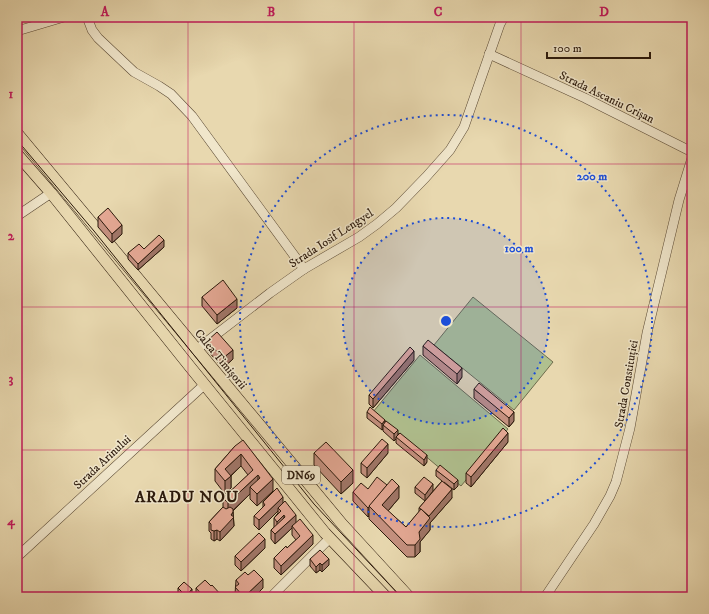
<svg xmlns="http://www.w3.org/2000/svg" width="709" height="614" font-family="'IM FELL DW Pica',serif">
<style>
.pitch{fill:#b0c08f;stroke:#6e6c4d}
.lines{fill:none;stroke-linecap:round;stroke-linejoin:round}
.minor-casing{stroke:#5a4934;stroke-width:10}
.major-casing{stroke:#2b190b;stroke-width:12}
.minor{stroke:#f0e6cb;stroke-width:9}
.major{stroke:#e8d8af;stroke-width:11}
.tram{stroke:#2b190b;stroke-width:1}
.wall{fill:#c4907f;stroke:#2b190b}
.shaded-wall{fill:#a07668;stroke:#2b190b}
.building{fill:#e4a894;stroke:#2b190b}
.grid{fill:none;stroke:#c2185b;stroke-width:1;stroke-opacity:0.55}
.ring{fill:none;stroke:#1d4ed8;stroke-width:2;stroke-dasharray:2 4}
.labels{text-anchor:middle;stroke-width:3;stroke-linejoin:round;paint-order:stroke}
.shield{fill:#f0e6cb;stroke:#665645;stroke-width:1}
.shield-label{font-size:11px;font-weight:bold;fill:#2b190b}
.street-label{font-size:12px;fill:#2b190b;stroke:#f0e6cb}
.district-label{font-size:16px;font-weight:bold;letter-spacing:1px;fill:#2b190b;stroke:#f0e6cb}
.centre{fill:#1d4ed8;stroke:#f0e6cb;stroke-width:2}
.ring-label{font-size:12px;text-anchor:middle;font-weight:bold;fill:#1d4ed8;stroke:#f0e6cb;stroke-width:3;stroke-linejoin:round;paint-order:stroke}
.neatline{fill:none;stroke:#c2185b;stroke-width:1.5}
.grid-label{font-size:13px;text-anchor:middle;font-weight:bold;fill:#c2185b}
</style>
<rect width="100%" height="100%" fill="#e8d8af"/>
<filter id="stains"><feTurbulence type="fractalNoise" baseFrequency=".005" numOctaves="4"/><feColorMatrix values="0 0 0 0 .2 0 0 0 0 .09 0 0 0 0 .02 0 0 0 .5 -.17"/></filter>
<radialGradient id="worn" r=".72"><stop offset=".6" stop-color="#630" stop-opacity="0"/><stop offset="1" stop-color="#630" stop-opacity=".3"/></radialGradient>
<g class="pitch">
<path d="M473 297 553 362 514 410 434 345Z"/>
<path d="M420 355 508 429 461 486 373 412Z"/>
</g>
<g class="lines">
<defs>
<g id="minor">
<path d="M87 17 92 30 98 38 134 72 159 86 171 94 192 116 304 269"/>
<path d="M17 31 64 17"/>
<path d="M489 54 585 98 692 152"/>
<path d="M17 216 51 193"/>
<path d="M196 350 270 293 304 269 359 237 377 224 396 208 426 177 450 150 464 127 500 24 504 17"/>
<path d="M17 557 204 385"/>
<path d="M271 597 330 538"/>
<path d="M545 597 594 524 610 496 616 482 630 428 647 333 679 200 692 158"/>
</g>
<g id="major">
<path d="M17 133 342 524 409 597"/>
<path d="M17 154 51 193 191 368 325 533 386 597"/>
</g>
</defs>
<use href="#minor" class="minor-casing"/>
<use href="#major" class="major-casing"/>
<use href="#minor" class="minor"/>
<use href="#major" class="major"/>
<path class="tram" d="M17 140 94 231 314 504 401 597"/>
</g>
<g class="wall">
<path d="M98 217 122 234 112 243 98 227Z"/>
<path d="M164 247 138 270 128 259V253L144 249Z"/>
<path d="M202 297 237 308 217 324 202 306Z"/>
<path d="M207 341 233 359 223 368 207 350Z"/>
<path d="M423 346 462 377 457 384 423 355Z"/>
<path d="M414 360 373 408 369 404V395Z"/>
<path d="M474 389 514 421 509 427 474 398Z"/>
<path d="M367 412 385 422 398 435 427 462 424 466 396 443V439L394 441 383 431V429L382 430 367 418Z"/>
<path d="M508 442 471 487 466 483V473Z"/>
<path d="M235 446 273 491 257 506 250 499V494L233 511 234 526 220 541 217 539 214 541 211 539V533L209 531V522L223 507V498L248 475 241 466 231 476V488L225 494 215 481V469Z"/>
<path d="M314 453 353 483 341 494 314 465Z"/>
<path d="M388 453 367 478 361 473V463Z"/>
<path d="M436 470 458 486 454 490 444 482 452 498 430 523V530L420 542V552L415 557H407L369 519V516L368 517 353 501V492L368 489 399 498 388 511 406 527 419 512V508L425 501 415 493V487L433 491 442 481 436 476Z"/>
<path d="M263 502H283L296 523 313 544 281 575 274 568V558L287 548 296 540 292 535V528L275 544 271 539V530L274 527V518L278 513V511L259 530 254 525V516L263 507Z"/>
<path d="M265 548 241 571 235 565V556Z"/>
<path d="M310 559 329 565 322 572 320 570 316 573 310 566Z"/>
<path d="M236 580 263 588 254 597H229L235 594Z"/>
<path d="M178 588 192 595 190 597H181L178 595Z"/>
<path d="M196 588 222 597H196Z"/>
</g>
<g class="shaded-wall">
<path d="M122 225V234L112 243V234Z"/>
<path d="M164 240V247L138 270V264Z"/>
<path d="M237 299V308L217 324V315Z"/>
<path d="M233 350V359L223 368V358Z"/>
<path d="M414 351V360L373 408V399Z"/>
<path d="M462 368V377L457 384V374Z"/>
<path d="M514 412V421L509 427V418Z"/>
<path d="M385 420V426L383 425V429L382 430V424Z"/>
<path d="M398 430V437H396V439L394 441V434Z"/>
<path d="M508 433V442L471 487V477Z"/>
<path d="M388 444V453L367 478V468Z"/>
<path d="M241 454V466L226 480 231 476V488L225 494V469Z"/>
<path d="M427 455V462L424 466V460Z"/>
<path d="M353 470V483L341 494V482Z"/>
<path d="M258 475V488L250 487V494L228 515V503Z"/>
<path d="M273 479V491L257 506V494Z"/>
<path d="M458 480V486L454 490V484Z"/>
<path d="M433 484V491L425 501V495Z"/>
<path d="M399 486V498L382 518V505Z"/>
<path d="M452 489V498L430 523V530L420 542V552L415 557V545L419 532 429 516Z"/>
<path d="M283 497V506L278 508V511L259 530V520Z"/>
<path d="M369 507V516L368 517V508Z"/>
<path d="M233 512 234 526 220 541V532Z"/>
<path d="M284 515V524L277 531V522Z"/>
<path d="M296 515V524L292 526V528L275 544V534Z"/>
<path d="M217 530V539L214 541V531Z"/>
<path d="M313 535V544L281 575V566Z"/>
<path d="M265 539V548L241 571V562Z"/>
<path d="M329 559V565L322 572V565Z"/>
<path d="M320 563V570L316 573V567Z"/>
<path d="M263 579V588L254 597H244Z"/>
<path d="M192 589V595L190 597H186V596Z"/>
</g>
<g class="building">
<path d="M108 208 122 225 112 234 98 217Z"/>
<path d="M159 235 164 240 138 264 128 253 139 244 144 249Z"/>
<path d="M223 280 237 299 217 315 202 297Z"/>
<path d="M217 332 233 350 223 358 207 341Z"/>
<path d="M428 340 462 368 457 374 423 346Z"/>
<path d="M410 347 414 351 373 399 369 395Z"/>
<path d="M479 383 514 412 509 418 474 389Z"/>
<path d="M370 407 385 420 382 424 367 412Z"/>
<path d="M386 421 398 430 394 434 383 425Z"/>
<path d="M503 428 508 433 471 477 466 473Z"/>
<path d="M400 433 427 455 424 460 396 437Z"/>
<path d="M382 439 388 444 367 468 361 463Z"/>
<path d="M243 440 273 479 257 494 250 487 260 478 258 475 228 503 223 498 253 470 241 454 225 469 231 476 225 481 215 469 235 446Z"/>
<path d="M326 442 353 470 341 482 314 453Z"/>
<path d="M440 465 458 480 454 484 436 470Z"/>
<path d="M377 477 387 485 368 508 353 492 361 483 368 489Z"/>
<path d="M424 477 433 484 425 495 415 487Z"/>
<path d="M392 479 399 486 382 505 406 527 421 509 430 518 419 532 420 539 415 545H407L369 506Z"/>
<path d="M442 481 452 489 429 516 421 509 419 508Z"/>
<path d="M277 488 283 497 259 520 254 516 265 505 263 502Z"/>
<path d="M285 501 296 515 275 534 271 530 285 517 284 515 277 522 274 518 281 511 278 508Z"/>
<path d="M223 507 226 509 230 507 233 509V512L231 515 234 517 220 532 217 530 214 531 211 530V524L209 522Z"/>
<path d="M300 519 313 535 281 566 274 558 286 546 287 548 300 536 292 526Z"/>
<path d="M259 533 265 539 241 562 235 556Z"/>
<path d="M320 550 329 559 322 565 320 563 316 567 310 559Z"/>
<path d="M254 570 263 579 244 597 235 587 239 584 236 580 245 572 248 575Z"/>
<path d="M205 580 211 586 212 585 222 596 221 597H204L196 588Z"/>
<path d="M184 582 192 589 186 596 178 588Z"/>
<path d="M234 592 238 597H229Z"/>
</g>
<path class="grid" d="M188 17V597M354 17V597M521 17V597M17 164H692M17 307H692M17 450H692"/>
<circle cx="446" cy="321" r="103" fill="#1d4ed8" fill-opacity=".12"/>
<g class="ring">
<circle cx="446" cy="321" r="103"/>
<circle cx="446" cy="321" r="206"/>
</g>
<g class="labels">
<rect class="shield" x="282" y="466" width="38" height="18" rx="3"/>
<g class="shield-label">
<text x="301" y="479">DN69</text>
</g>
<g class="street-label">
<text transform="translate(607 97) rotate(26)" y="4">Strada Ascaniu Crișan</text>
<text transform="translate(331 238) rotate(-33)" y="4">Strada Iosif Lengyel</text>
<text transform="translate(221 359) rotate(50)" y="4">Calea Timișorii</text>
<text transform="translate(626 384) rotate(-80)" y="4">Strada Constituției</text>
<text transform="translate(102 462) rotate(-43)" y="4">Strada Arinului</text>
</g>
<g class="district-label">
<text x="187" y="502">ARADU NOU</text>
</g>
</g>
<circle cx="446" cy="321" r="6" class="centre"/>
<g class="ring-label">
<text x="592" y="180">200 m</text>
<text x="519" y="252">100 m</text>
</g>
<rect width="709" height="614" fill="none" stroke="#e8d8af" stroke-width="44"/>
<path d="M547 52v6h103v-6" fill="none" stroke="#2b190b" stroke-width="2"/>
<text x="553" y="52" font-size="12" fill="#2b190b" stroke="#f0e6cb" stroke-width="3" paint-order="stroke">100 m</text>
<rect x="22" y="22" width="665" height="570" class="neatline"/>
<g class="grid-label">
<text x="105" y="16">A</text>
<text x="271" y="16">B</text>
<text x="438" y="16">C</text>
<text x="604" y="16">D</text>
<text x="11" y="98">1</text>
<text x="11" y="240">2</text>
<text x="11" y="383">3</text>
<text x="11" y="525">4</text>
</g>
<rect width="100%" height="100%" filter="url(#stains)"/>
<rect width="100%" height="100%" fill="url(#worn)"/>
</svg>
